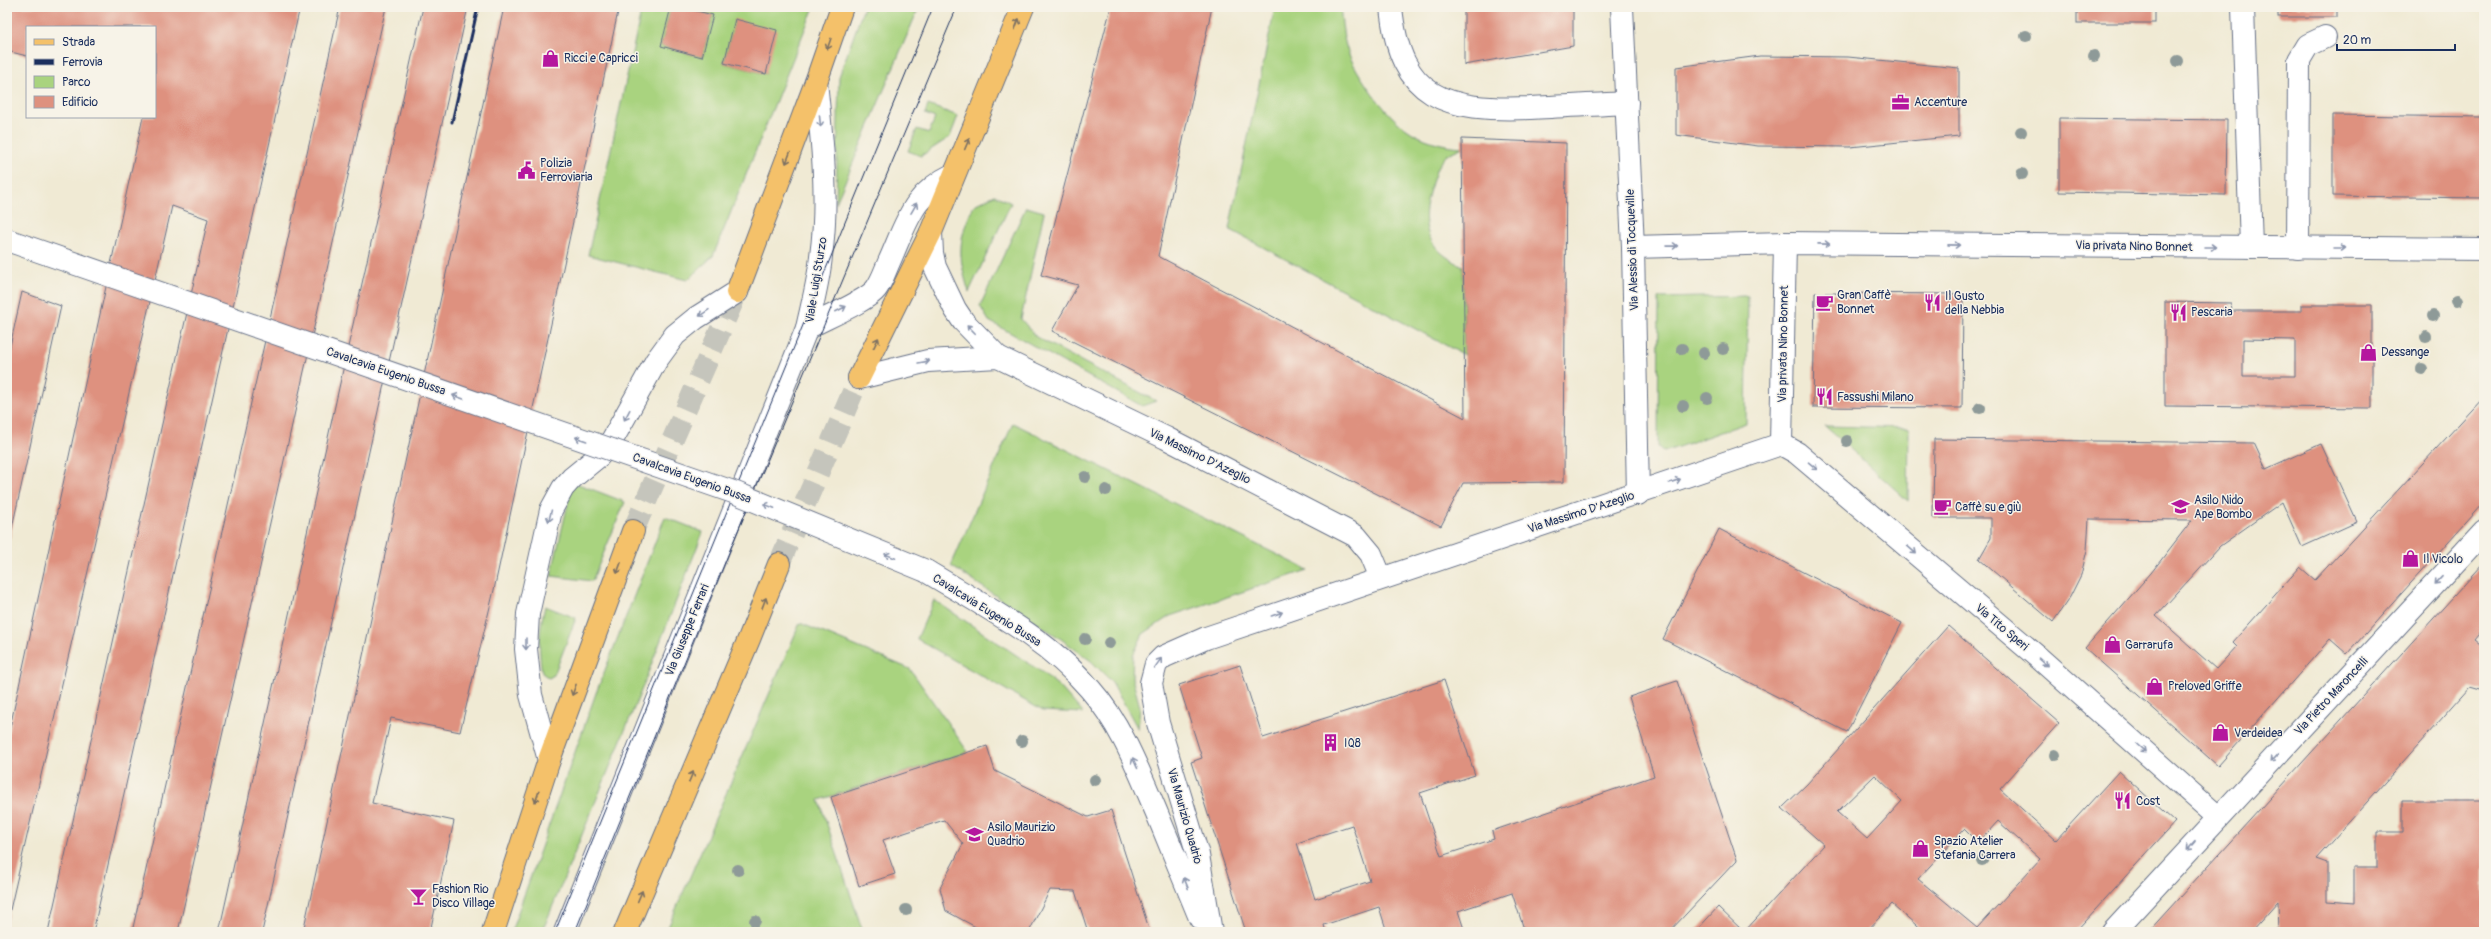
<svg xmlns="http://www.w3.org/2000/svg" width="2491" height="939" font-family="Pangolin,sans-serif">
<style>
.green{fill:#a9d37f;stroke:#62816e;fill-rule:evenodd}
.building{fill:#de917f;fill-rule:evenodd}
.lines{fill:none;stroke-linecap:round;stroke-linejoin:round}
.major-tunnel{stroke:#c5c5bc;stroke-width:22;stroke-dasharray:22 11;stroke-linecap:butt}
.minor-casing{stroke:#667087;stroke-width:24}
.major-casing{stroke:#667087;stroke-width:24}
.minor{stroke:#fff;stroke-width:22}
.major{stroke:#f4c16a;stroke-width:22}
.tram{stroke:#1b2f5e;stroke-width:1}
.rail{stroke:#1b2f5e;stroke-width:3}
.minor-bridge-casing{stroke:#667087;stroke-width:24;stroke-linecap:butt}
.minor-bridge{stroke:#fff;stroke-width:22}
.tree{fill:#8e9a98}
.oneway{stroke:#7d7163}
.oneway2{stroke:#8d97ae}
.labels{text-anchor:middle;stroke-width:3;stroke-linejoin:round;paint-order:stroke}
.poi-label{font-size:12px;fill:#1b2f5e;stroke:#f7f3e8;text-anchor:start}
.street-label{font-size:12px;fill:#1b2f5e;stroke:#f7f3e8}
</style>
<rect width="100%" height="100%" fill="#f7f3e8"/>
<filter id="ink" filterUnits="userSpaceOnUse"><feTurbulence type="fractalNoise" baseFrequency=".025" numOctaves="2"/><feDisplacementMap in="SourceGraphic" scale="8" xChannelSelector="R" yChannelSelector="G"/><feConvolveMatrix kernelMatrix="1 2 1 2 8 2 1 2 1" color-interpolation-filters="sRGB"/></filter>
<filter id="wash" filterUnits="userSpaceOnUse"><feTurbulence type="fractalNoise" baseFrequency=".012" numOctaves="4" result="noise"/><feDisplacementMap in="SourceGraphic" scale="16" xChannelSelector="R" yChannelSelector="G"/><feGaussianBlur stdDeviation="0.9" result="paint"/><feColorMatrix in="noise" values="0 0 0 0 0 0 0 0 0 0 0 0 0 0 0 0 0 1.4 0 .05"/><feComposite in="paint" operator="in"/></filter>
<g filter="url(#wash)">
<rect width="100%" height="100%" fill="#f0ead4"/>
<g class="green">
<path d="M642 7H671L661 46 702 57 713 15 681 7H814L713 256 687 280 588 255ZM735 20 766 74 724 63Z"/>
<path d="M864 7H919L836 203 839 77Z"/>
<path d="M1275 7H1340C1342 22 1343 39 1348 52 1356 74 1386 115 1405 128 1421 140 1443 146 1463 147 1457 150 1448 153 1444 158 1437 164 1434 177 1431 186 1419 224 1425 249 1463 266L1464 355 1229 229Z"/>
<path d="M928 105 958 116 950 137 921 156 908 151 917 129 929 133 935 118 925 114Z"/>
<path d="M995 195 1011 203 969 292C957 254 958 240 974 205Z"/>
<path d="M1026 207 1044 212 1021 319 1036 337 1156 401 1142 406 989 321 980 306Z"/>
<path d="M1748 296 1746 423 1664 452 1658 447 1659 298Z"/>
<path d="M1013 423 1308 570 1170 616 1143 634 1133 655 1132 678 1140 707 1138 729 1112 682 1091 661 1061 639 951 566Z"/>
<path d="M1825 426 1909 428 1908 501Z"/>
<path d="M573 482 625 502 592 581 551 576Z"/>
<path d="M665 517 703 532 639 696 542 932H511L596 693Z"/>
<path d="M934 600 1043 673 1060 687 1083 713 1043 711 917 639Z"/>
<path d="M545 606 576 618 554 675 549 678 542 673C538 649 539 630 545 606Z"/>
<path d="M800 623 910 669 968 752 819 800 863 932H666Z"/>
</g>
<g id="blocks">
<g class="building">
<path d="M7 7H300L93 932H48L208 219 172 206 7 923V741L143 117H155V27H27V56L7 51Z"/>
<path d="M340 7H386L178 932H132Z"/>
<path d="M423 7H468L262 932H219Z"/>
<path d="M504 7H619L494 590 460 732 391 718 372 803 454 821 430 932H303Z"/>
<path d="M671 7H681L713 15 702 57 661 46Z"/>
<path d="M1111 7H1212L1158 256 1465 418 1462 139 1566 143 1564 482 1463 483 1441 526 1052 331 1078 285 1041 275Z"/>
<path d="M1464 7H1573V46L1464 65Z"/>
<rect x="2077" y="7" width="78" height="16"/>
<rect x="2278" y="7" width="59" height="10"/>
<path d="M735 19 777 30 766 74 724 63Z"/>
<path d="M1760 56 1848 57 1959 68V136L1850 147 1758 146 1676 135V67Z"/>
<path d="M2333 115 2484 117V198L2333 196Z"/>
<path d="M2059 118 2227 120 2226 195 2059 192Z"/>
<path d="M22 292 61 306 8 546 7 360Z"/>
<path d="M1815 293 1963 294 1962 408 1813 407Z"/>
<path d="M2165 302 2231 303 2232 311H2302V305H2372V408L2165 406ZM2243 339 2295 340V376H2243Z"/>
<path d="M2484 397V502L2347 654 2330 639 2218 766 2085 648 2151 573 2192 520 2089 519 2087 550 2081 575 2070 597 2053 622 1979 559 1991 538V518H1933L1934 439 2254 443 2266 469 2321 444 2357 522 2302 547 2282 502 2220 546 2156 616 2216 669 2237 646 2233 642 2300 567 2315 580Z"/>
<path d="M1719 529 1902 623 1847 732 1663 639Z"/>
<path d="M2484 563V629L2475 640 2484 647V691L2470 687 2316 859 2327 863V901L2354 903V867H2377V832H2402V801H2484V932H2279L2278 902 2251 932H2148Z"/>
<path d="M1948 626 2059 723 2000 789 2056 840 2119 771 2175 822 2075 932H1924L1892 904 1866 932H1695L1718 907 1744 932 1824 845 1782 808 1807 784ZM1875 775 1902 801 1867 839 1837 812ZM1998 821 2040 859 1977 928 1918 879 1964 829 1978 843Z"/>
<path d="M1240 665 1263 738 1444 680 1475 775 1420 793 1441 856 1494 839 1492 831 1654 776 1629 697 1677 681 1737 860 1669 932H1525L1512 893 1458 911 1465 932H1387L1379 907 1324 925 1326 932H1246L1191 762 1202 758 1179 685ZM1352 825 1370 881 1315 899 1297 843Z"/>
<path d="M987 746 995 771 1088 817 1111 810 1150 932H1088L1075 891 1050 890 1029 932H985L946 911 940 888 963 844 944 820 883 840 895 874 859 886 831 797Z"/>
</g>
</g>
</g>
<g filter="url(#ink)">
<use href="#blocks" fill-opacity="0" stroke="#667087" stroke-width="1"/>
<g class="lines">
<g class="major-tunnel">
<path d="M633 531 737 292"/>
<path d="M779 564 859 378"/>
</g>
<defs>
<g id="minor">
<path d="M1391 7C1400 100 1446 111 1530 108 1562 106 1594 105 1627 103"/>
<path d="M1622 7 1633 247 1638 494"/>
<path d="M2243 7 2251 247"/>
<path d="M931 232 932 253 935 267 955 309 963 321 998 357 1166 438 1356 536 1371 554 1381 578"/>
<path d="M1633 247 1785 243 2484 249"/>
<path d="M2298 248 2299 60 2308 45 2325 37"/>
<path d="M807 328C823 319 867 301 876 289 882 281 885 271 889 262 907 222 912 194 954 174"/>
<path d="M859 378 928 361 998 357"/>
<path d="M1781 444 1797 453 2039 658 2218 817"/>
<path d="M1781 444 1785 243"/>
<path d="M926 571C982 605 1047 638 1090 689 1121 724 1138 769 1156 811 1171 847 1185 882 1200 918"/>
<path d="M549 760 531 695 526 649 528 614 551 510 563 488 572 478 599 456 611 442 656 361 675 335 696 318 737 292"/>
<path d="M565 932 807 328C812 305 819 280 821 256 829 198 822 140 816 82"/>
<path d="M1211 932 1198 855 1158 723 1151 683 1156 664 1163 657 1206 638 1781 444"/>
<path d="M2113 932 2484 531"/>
</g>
<g id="major">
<path d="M737 292 816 82 842 7"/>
<path d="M859 378 931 232 1023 7"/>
<path d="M493 932 549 760 633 531"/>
<path d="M625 932 749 639 779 564"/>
</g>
</defs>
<use href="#minor" class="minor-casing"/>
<use href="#major" class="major-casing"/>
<use href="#minor" class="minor"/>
<use href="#major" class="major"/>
<g class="tram">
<path d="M555 932 933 7"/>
<path d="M575 932 732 545 957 7"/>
</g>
<path class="rail" d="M452 122 478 7"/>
<defs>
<path id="minor-bridge" d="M7 240 736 493 926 571"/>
</defs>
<use href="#minor-bridge" class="minor-bridge-casing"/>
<use href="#minor-bridge" class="minor-bridge"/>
</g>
<g class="tree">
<circle cx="2026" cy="36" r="6"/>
<circle cx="2094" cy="56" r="6"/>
<circle cx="2178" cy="61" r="6"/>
<circle cx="2021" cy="132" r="6"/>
<circle cx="2022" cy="174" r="6"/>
<circle cx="2457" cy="301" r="6"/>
<circle cx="2433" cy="316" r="6"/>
<circle cx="2426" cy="337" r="6"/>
<circle cx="1682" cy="349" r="6"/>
<circle cx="1723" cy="349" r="6"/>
<circle cx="1704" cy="353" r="6"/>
<circle cx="2422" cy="369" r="6"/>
<circle cx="1707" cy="398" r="6"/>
<circle cx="1683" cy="406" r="6"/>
<circle cx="1980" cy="408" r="6"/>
<circle cx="1847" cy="441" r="6"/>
<circle cx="1085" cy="477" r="6"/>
<circle cx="1106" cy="490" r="6"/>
<circle cx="1085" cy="639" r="6"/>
<circle cx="1109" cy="643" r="6"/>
<circle cx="1022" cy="741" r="6"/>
<circle cx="2055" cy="755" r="6"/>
<circle cx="1095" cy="780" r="6"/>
<circle cx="1982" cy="860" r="6"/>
<circle cx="738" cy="870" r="6"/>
<circle cx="906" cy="910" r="6"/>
<circle cx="755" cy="921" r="6"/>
</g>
<defs><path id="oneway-shaft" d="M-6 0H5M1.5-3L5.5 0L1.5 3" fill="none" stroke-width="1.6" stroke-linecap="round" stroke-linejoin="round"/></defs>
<g class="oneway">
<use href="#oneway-shaft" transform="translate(1017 24) rotate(-69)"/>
<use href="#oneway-shaft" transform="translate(829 44) rotate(109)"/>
<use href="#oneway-shaft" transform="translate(967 144) rotate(-67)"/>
<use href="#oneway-shaft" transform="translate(788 158) rotate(111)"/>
<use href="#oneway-shaft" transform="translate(876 343) rotate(-64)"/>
<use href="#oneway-shaft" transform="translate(619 568) rotate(110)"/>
<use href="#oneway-shaft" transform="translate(764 603) rotate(-69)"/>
<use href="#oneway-shaft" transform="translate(574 690) rotate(110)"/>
<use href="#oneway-shaft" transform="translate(691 777) rotate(-67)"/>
<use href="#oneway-shaft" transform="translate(537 797) rotate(108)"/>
<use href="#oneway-shaft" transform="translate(640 896) rotate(-67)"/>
</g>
<g class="oneway2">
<use href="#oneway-shaft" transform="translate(820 121) rotate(84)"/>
<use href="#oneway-shaft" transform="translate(914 208) rotate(-60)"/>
<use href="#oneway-shaft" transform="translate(1824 244) rotate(1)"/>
<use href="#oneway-shaft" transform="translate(1954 245) rotate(1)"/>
<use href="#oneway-shaft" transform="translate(1672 246) rotate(-1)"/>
<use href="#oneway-shaft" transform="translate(2210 247)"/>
<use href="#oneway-shaft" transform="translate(2340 248)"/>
<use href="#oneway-shaft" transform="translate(841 309) rotate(-27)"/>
<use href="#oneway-shaft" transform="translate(704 313) rotate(146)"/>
<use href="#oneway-shaft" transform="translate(971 329) rotate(-134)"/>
<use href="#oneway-shaft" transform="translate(924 362) rotate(-10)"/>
<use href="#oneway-shaft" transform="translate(458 397) rotate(-161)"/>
<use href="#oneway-shaft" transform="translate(627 415) rotate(118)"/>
<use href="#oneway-shaft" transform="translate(581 439) rotate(-161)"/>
<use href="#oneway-shaft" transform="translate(1813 466) rotate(40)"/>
<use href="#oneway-shaft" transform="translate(1675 481) rotate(-19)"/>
<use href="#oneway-shaft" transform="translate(769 506) rotate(-158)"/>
<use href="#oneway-shaft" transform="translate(550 516) rotate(104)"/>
<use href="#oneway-shaft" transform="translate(1912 550) rotate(41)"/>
<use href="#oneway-shaft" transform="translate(890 556) rotate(-158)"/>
<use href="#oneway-shaft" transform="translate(2438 580) rotate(133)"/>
<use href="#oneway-shaft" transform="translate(1277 614) rotate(-19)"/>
<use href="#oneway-shaft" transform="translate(526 644) rotate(90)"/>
<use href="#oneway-shaft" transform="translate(2043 662) rotate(41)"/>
<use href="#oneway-shaft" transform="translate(1158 663) rotate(-55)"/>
<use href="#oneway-shaft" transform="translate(2141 748) rotate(42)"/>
<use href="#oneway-shaft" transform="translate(2274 758) rotate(133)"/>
<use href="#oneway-shaft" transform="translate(1135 763) rotate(-115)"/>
<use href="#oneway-shaft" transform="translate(2191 846) rotate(132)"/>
<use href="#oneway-shaft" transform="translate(1186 883) rotate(-112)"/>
</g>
</g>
<defs>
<symbol id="shop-bare" viewBox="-9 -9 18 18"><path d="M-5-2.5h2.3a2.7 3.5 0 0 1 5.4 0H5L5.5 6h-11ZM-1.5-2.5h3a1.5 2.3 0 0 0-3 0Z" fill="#b5179e" stroke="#f7f3e8" stroke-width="2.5" paint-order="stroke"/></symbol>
<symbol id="office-bare" viewBox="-9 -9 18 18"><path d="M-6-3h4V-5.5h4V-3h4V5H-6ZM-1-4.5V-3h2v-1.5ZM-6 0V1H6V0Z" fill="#b5179e" stroke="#f7f3e8" stroke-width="2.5" paint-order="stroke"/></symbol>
<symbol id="civic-bare" viewBox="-9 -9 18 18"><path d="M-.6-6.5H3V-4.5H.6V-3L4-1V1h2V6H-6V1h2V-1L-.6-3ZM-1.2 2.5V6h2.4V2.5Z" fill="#b5179e" stroke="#f7f3e8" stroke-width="2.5" paint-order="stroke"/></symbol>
<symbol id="cafe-bare" viewBox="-9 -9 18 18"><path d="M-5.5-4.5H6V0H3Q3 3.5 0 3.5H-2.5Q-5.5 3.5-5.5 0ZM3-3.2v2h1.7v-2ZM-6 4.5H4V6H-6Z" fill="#b5179e" stroke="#f7f3e8" stroke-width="2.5" paint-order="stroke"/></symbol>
<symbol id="restaurant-bare" viewBox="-9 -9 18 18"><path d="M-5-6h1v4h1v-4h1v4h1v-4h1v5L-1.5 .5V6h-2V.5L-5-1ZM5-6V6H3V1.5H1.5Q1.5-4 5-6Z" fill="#b5179e" stroke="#f7f3e8" stroke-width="2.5" paint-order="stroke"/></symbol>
<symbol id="school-bare" viewBox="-9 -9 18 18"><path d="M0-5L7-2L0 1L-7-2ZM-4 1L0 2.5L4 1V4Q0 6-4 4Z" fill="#b5179e" stroke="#f7f3e8" stroke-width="2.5" paint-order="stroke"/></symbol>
<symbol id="building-bare" viewBox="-9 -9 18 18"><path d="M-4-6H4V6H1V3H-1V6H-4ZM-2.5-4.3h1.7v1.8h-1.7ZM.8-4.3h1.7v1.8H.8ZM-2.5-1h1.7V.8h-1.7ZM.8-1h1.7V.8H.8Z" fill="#b5179e" stroke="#f7f3e8" stroke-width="2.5" paint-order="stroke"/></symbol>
<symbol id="bar-bare" viewBox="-9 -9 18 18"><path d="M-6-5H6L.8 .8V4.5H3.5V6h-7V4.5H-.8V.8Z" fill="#b5179e" stroke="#f7f3e8" stroke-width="2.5" paint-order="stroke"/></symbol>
</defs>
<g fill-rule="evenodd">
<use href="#shop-bare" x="538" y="46" width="25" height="25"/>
<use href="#office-bare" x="1888" y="90" width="25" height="25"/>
<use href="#civic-bare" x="514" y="158" width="25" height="25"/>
<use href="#cafe-bare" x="1812" y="290" width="25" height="25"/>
<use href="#restaurant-bare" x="1920" y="290" width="25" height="25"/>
<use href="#restaurant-bare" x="2166" y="300" width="25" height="25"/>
<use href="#shop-bare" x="2356" y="340" width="25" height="25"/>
<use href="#restaurant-bare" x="1812" y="384" width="25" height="25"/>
<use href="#cafe-bare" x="1930" y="494" width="25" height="25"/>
<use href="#school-bare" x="2168" y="494" width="25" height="25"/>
<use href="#shop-bare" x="2398" y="546" width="25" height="25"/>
<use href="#shop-bare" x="2100" y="632" width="25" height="25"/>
<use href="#shop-bare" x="2142" y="674" width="25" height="25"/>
<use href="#shop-bare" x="2208" y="720" width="25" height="25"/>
<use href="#building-bare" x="1318" y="730" width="25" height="25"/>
<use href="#restaurant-bare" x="2110" y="788" width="25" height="25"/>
<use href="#school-bare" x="962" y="822" width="25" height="25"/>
<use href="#shop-bare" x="1908" y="836" width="25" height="25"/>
<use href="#bar-bare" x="406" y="884" width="25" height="25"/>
</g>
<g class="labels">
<g class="poi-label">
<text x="564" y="62">Ricci e Capricci</text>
<text x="1914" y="106">Accenture</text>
<text x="540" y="167">Polizia<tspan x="540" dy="14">Ferroviaria</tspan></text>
<text x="1837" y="299">Gran Caffè<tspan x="1837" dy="14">Bonnet</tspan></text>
<text x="1945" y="300">Il Gusto<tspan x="1945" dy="14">della Nebbia</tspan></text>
<text x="2191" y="316">Pescaria</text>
<text x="2381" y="356">Dessange</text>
<text x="1837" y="401">Fassushi Milano</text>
<text x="2194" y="504">Asilo Nido<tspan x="2194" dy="14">Ape Bombo</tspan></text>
<text x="1955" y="511">Caffè su e giù</text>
<text x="2423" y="563">Il Vicolo</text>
<text x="2125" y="649">Garrarufa</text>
<text x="2168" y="690">Preloved Griffe</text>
<text x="2234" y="737">Verdeidea</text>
<text x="1344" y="747">IQ8</text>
<text x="2136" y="805">Cost</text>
<text x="987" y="831">Asilo Maurizio<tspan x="987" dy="14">Quadrio</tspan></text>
<text x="1934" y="845">Spazio Atelier<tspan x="1934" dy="14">Stefania Carrera</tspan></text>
<text x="432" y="893">Fashion Rio<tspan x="432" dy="14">Disco Village</tspan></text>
</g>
<g class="street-label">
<text transform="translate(2134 246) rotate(1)" y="4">Via privata Nino Bonnet</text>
<text transform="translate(1632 250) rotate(-92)" y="4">Via Alessio di Tocqueville</text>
<text transform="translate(816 280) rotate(-81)" y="4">Viale Luigi Sturzo</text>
<text transform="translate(1783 344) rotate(-89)" y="4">Via privata Nino Bonnet</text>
<text transform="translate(386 371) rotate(19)" y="4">Cavalcavia Eugenio Bussa</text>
<text transform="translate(1200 456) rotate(26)" y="4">Via Massimo D'Azeglio</text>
<text transform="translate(692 478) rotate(20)" y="4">Cavalcavia Eugenio Bussa</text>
<text transform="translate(1581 512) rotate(-18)" y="4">Via Massimo D'Azeglio</text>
<text transform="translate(987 610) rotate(32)" y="4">Cavalcavia Eugenio Bussa</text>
<text transform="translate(2002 627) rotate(40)" y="4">Via Tito Speri</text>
<text transform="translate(687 630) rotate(-68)" y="4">Via Giuseppe Ferrari</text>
<text transform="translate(2331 696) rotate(-47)" y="4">Via Pietro Maroncelli</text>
<text transform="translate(1185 816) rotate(74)" y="4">Via Maurizio Quadrio</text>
</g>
</g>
<rect width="2491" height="939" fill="none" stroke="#f7f3e8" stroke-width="24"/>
<rect x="26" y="26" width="130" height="92" fill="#f7f3e8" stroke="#9fa5b1"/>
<rect x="34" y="39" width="20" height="6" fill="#f4c16a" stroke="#9fa5b1"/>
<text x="62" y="46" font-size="12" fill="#1b2f5e">Strada</text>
<rect x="34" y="59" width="20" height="6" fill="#1b2f5e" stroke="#9fa5b1"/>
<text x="62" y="66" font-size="12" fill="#1b2f5e">Ferrovia</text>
<rect x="34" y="76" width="20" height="12" fill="#a9d37f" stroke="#9fa5b1"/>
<text x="62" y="86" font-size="12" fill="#1b2f5e">Parco</text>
<rect x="34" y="96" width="20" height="12" fill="#de917f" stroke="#9fa5b1"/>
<text x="62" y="106" font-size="12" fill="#1b2f5e">Edificio</text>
<path d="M2337 44v6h118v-6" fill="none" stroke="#1b2f5e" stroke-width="2"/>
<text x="2343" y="44" font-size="12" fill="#1b2f5e" stroke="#f7f3e8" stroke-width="3" paint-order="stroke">20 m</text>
</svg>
